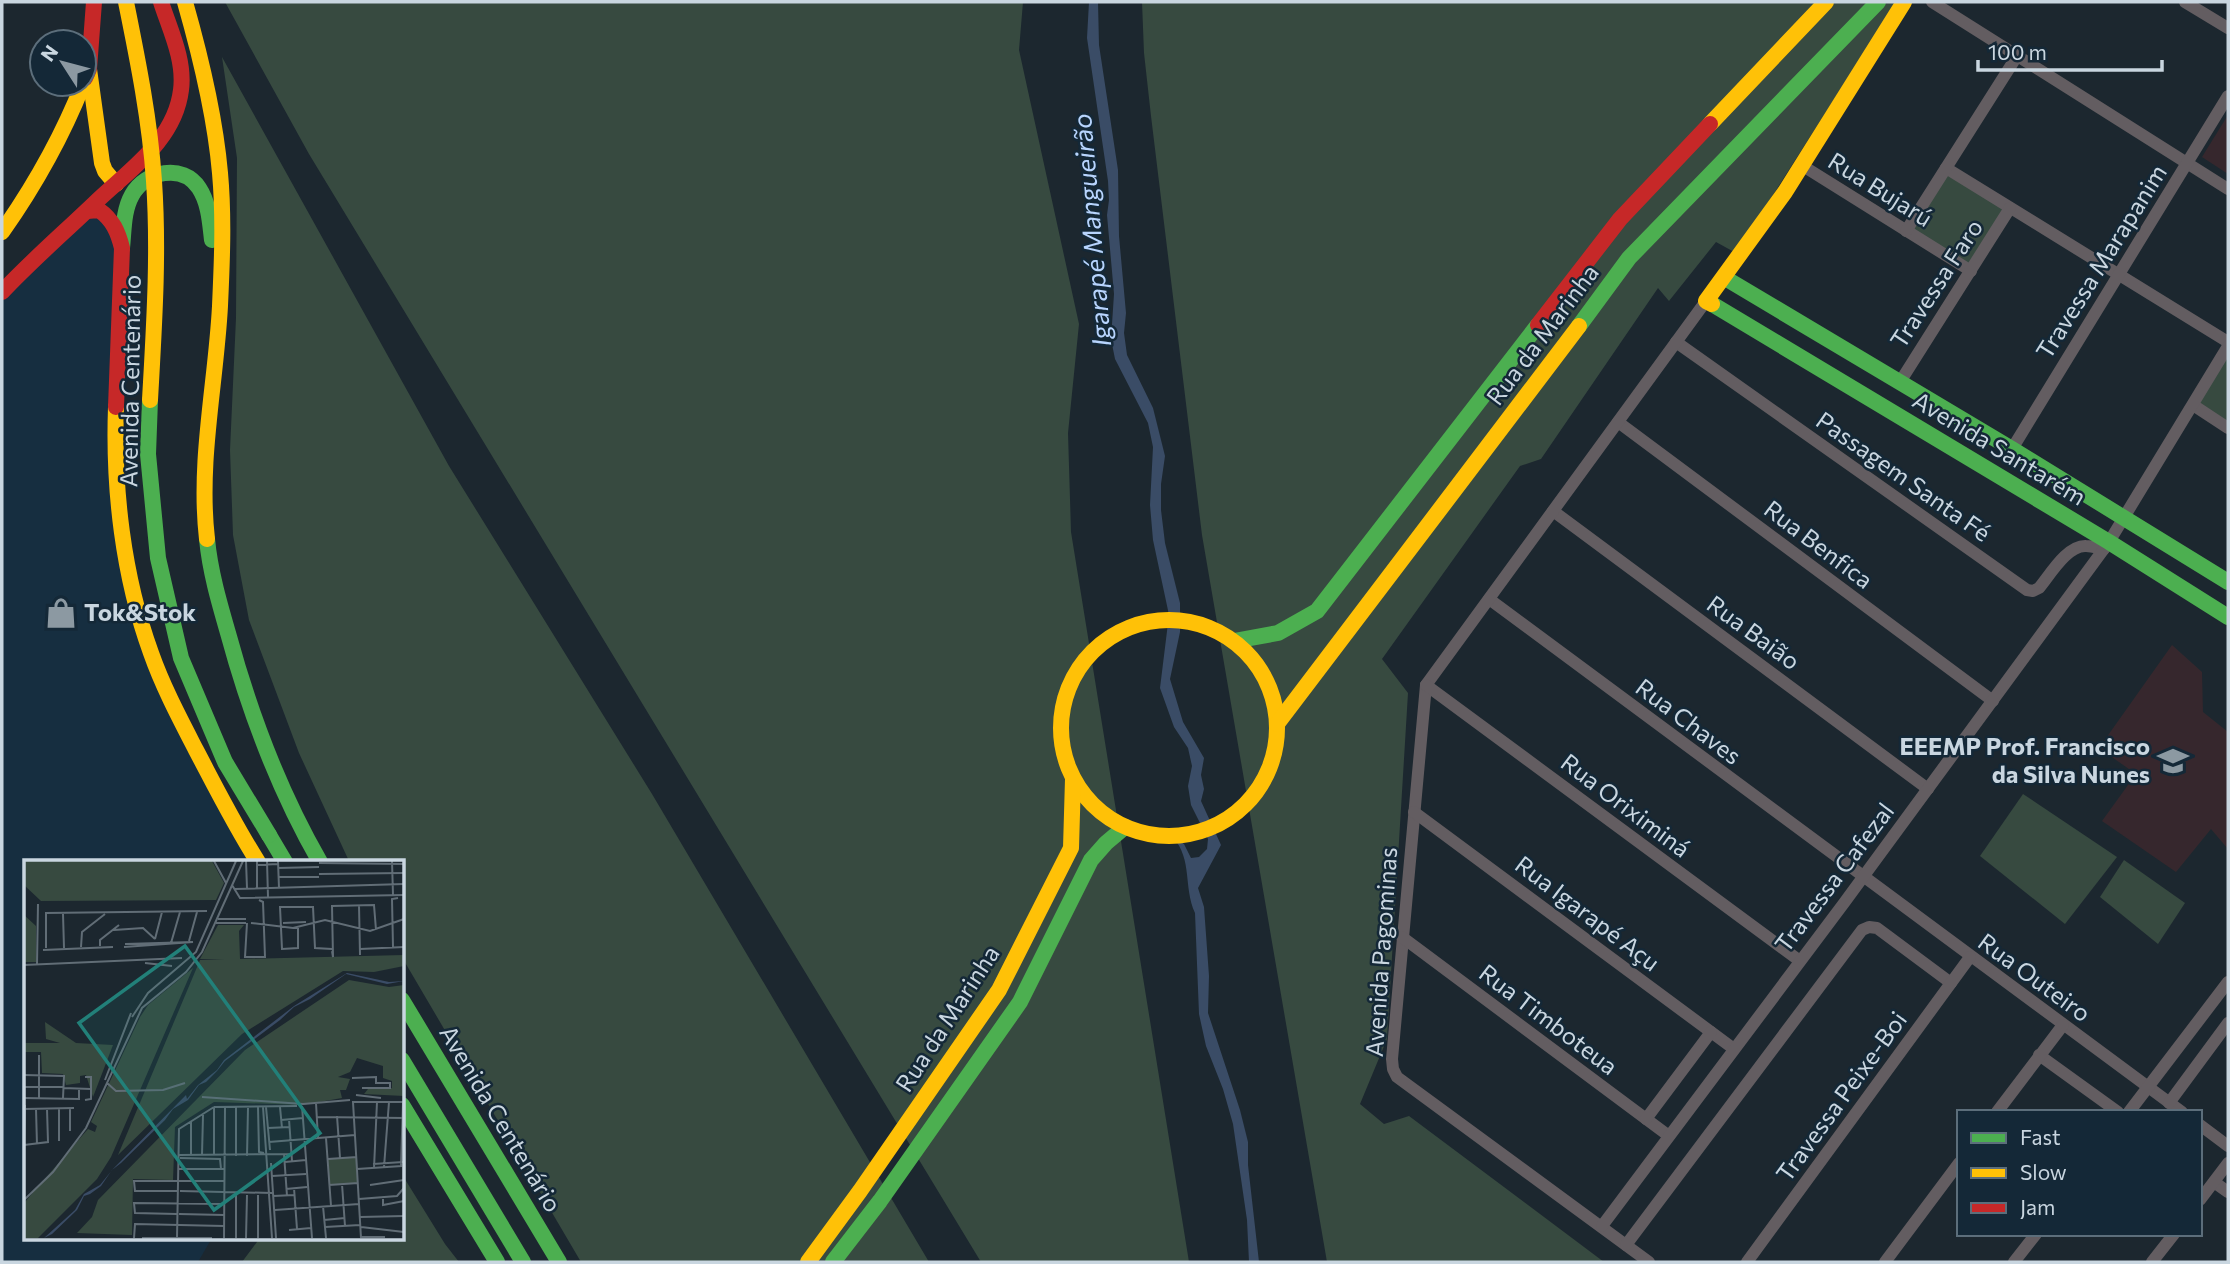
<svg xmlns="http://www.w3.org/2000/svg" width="2230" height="1264" font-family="Commissioner,sans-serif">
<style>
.built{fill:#162e40}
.education{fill:#36272d}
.green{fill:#374a40}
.water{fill:#3a4c66}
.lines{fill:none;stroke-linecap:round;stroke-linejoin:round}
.street{stroke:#635d61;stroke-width:12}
.fast{stroke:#4caf50;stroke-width:16}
.slow{stroke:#ffc107;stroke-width:16}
.jam{stroke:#c62828;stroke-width:16}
.fast-bridge{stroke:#4caf50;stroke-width:16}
.slow-bridge{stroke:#ffc107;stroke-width:16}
.labels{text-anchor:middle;stroke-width:5;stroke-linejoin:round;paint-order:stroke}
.street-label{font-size:24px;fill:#c9d6e0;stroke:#142837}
.poi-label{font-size:24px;font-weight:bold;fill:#c9d6e0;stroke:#142837;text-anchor:start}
.water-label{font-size:26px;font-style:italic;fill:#b7d4fd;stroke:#142837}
.inset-road{fill:none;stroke:#616d76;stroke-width:2}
.view{fill:#228079;fill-opacity:0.15;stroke:#228079;stroke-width:3.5}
.inset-edge{fill:none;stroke:#c9d6e0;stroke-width:3.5}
</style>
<rect width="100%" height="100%" fill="#1c272f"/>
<path class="built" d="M98 215 117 237 120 452 128 528 151 653 258 861 26 862V1238H212L198 1262H2V285L68 221Z"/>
<g class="education">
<path d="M2228 115V174L2202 157Z"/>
<path d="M2172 645 2202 672 2203 712 2228 732V849L2211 829 2176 872 2102 821 2136 774 2099 748Z"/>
</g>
<g class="green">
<path d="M225 2H1023L1019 50 1079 324 1068 433 1071 532 1189 1262H981L309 154Z"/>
<path d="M1142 2H1896L1736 253 1716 242 1669 301 1658 288 1541 459 1520 466 1382 659 1408 693 1387 1039 1360 1104 1384 1124 1409 1116 1604 1262H1327L1202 535 1151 116 1144 53Z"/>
<path d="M222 57 449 466 652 794 929 1262H581L403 959 402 862 349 861 299 753 249 620 233 535 230 450 236 318 237 158Z"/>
<path d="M1946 168 2010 208 1971 271 1906 231Z"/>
<path d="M2228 346V428L2193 405Z"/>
<path d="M2023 794 2117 857 2065 924 1980 856Z"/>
<path d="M2124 860 2185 903 2158 944 2100 897Z"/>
<path d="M403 1176 445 1244 459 1262H242L260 1238H402Z"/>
</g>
<path class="water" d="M1089 2H1098L1099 45 1118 170 1119 236 1126 313 1124 333 1127 355 1153 408 1165 456 1161 484V510L1165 543 1180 603V632L1170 679 1183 722 1204 758 1201 775 1204 789 1201 801 1221 845 1198 888 1204 907 1209 976 1208 1013 1240 1110 1248 1142V1165L1259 1262H1249L1247 1220 1233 1124 1223 1089 1206 1046 1199 1014 1195 913C1183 886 1193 861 1173 837L1184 844 1191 858 1199 857 1207 849 1208 839 1191 805 1188 786 1192 766 1188 748 1174 727 1160 688 1169 615 1153 540 1150 505 1153 447 1148 423 1115 359 1111 339 1114 294 1107 215 1109 200 1108 181 1087 38Z"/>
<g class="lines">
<g class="street">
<path d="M1932 2 2228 189"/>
<path d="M2185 2 2228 28"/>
<path d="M1803 166 1971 271"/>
<path d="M1946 168 2228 342"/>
<path d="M1906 231 2017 56"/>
<path d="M1676 342 2027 590 2033 591 2039 588C2050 575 2067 545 2086 546 2092 546 2098 548 2104 549"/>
<path d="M1900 382 2010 208"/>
<path d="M2193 405 2228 428"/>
<path d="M1618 422 1993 701"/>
<path d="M2012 449 2228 96"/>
<path d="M1553 511 1928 789"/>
<path d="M1489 599 2182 1112"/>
<path d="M1426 685 1392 1059 1393 1069 1397 1077 1649 1262"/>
<path d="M1426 685 1706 301"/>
<path d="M1426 685 1800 961"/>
<path d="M1414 812 1734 1049"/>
<path d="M1402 937 1669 1136"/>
<path d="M2039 1055 2118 1112"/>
<path d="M2169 1103 2228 1023"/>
<path d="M1997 1112 2063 1025"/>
<path d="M2129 1112 2228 982"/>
<path d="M1646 1119 1711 1032"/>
<path d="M2200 1125 2228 1146"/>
<path d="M2214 1182 2228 1192"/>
<path d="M2200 1200 2228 1163"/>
<path d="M1602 1226 1844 903 2109 542 2228 346"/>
<path d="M1626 1245 1862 930 1869 927 1877 928 1951 983"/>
<path d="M1747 1262 1970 957"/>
<path d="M1885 1262 1959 1163"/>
<path d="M2014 1262 2036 1234"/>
<path d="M2152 1262 2174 1234"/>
</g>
<g class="fast">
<path d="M122 248C124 230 123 211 132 195 145 171 183 163 199 188 209 203 210 223 212 240"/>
<path d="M1725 278 2012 449 2228 582"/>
<path d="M1712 304 2109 542 2228 617"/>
<path d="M1579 326 1629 258 1878 2"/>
<path d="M207 539C210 571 219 602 228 633 250 714 278 789 320 862"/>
<path d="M1234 641 1278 633 1317 611 1538 325"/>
<path d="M269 835 285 862"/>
<path d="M402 1000 559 1262"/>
<path d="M402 1060 523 1262"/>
<path d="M402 1105 497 1262"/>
<path d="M833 1262 880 1201 1020 1002 1091 860 1106 843 1125 827"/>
</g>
<g class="slow">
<path d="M185 2C201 58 215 115 220 173 224 217 222 262 220 306 216 383 198 461 207 539"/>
<path d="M89 69 102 163 105 171 116 184"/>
<path d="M1710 124 1826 2"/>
<path d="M2 232C35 185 62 137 83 84"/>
<path d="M1712 304 1706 301 1785 192 1904 2"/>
<path d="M116 407C113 489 123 576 151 653 163 687 180 719 196 750 216 788 235 826 258 862"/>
<circle cx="1169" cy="728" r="108"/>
<path d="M1277 724 1579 326"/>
<path d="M808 1262 860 1191 999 990 1071 848 1073 779"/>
</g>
<g class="jam">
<path d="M85 78 89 69 94 2"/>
<path d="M87 211 99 210C113 220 118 232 122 248L116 407"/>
<path d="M2 292C33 259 67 230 99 199 132 168 175 139 181 90 185 60 170 30 161 2"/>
<path d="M1538 325 1620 219 1710 124"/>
</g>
<path class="fast-bridge" d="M150 400 148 454 158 558 181 658 225 762 269 835"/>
<path class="slow-bridge" d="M126 2C138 61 150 121 154 181 159 254 154 328 150 400"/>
</g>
<defs>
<symbol id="shop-bare" viewBox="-9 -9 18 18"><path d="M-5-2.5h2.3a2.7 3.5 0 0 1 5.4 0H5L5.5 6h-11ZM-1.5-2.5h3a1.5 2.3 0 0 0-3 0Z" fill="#8c99a2" stroke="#142837" stroke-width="2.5" paint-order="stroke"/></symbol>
<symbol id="school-bare" viewBox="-9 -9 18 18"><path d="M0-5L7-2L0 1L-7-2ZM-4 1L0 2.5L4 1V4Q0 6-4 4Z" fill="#8c99a2" stroke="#142837" stroke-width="2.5" paint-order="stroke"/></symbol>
</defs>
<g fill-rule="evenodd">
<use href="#shop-bare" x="39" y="591" width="44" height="44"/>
<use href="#school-bare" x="2151" y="739" width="44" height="44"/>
</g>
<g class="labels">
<g class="street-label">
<text transform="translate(1880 190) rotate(32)" y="8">Rua Bujarú</text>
<text transform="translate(2102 262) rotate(-58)" y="8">Travessa Marapanim</text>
<text transform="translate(1937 284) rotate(-57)" y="8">Travessa Faro</text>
<text transform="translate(1543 335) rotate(-53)" y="8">Rua da Marinha</text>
<text transform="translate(131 381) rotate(-89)" y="8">Avenida Centenário</text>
<text transform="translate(1999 449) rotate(31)" y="8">Avenida Santarém</text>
<text transform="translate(1903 477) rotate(35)" y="8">Passagem Santa Fé</text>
<text transform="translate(1818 545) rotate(37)" y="8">Rua Benfica</text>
<text transform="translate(1753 633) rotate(36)" y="8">Rua Baião</text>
<text transform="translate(1688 722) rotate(37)" y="8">Rua Chaves</text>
<text transform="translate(1625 806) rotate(37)" y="8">Rua Oriximiná</text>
<text transform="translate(1835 878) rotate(-53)" y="8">Travessa Cafezal</text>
<text transform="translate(1587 914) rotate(37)" y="8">Rua Igarapé Açu</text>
<text transform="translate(1382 952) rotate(-86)" y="8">Avenida Pagominas</text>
<text transform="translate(2034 978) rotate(36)" y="8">Rua Outeiro</text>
<text transform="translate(948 1019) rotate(-57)" y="8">Rua da Marinha</text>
<text transform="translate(1548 1020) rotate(37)" y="8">Rua Timboteua</text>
<text transform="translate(1842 1097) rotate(-54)" y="8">Travessa Peixe-Boi</text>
<text transform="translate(500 1119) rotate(59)" y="8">Avenida Centenário</text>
</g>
<g class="poi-label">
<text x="84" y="621">Tok&amp;Stok</text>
<text x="2150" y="755" text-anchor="end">EEEMP Prof. Francisco<tspan x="2150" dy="28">da Silva Nunes</tspan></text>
</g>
<g class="water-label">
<text transform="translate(1092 230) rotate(-95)" y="9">Igarapé Mangueirão</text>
</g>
</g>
<g transform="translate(24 860)">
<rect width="380" height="380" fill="#1c272f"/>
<path d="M0 1H188L200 23 192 40 17 41 0 25ZM0 55 12 66V102H0ZM194 65H220L215 71 216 99 380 95V106L350 112 319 111 218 174 94 295 176 100 200 99H176ZM169 108 87 297 73 319 14 378H0V343L64 269 71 272 73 266 67 262 116 157 124 145ZM325 120 365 127 380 125V236L340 234 344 229 368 228V221L359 218V206L333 198 326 212 314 217 326 219 322 230H316L318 238 278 245 190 242 151 267 149 320 109 319 108 375 53 373 68 357 74 340 221 190ZM21 162 52 183 89 185 69 237 62 215 56 216V223L42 225 39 214 18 213 17 192H0V183H36L22 179ZM333 297 334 323 305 325 304 299Z" fill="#374a40"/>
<path d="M323 113 365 122 380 121 363 124 322 114 286 139 270 147 256 160 201 201 193 211 182 222 175 225 164 240 149 249 141 260 97 303 88 310 77 326 66 334 60 336 53 350 28 374 20 378 51 350 60 334 76 325 89 309 162 235 163 239 174 225 193 210 200 200 270 146Z" fill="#3a4c66"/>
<path class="inset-road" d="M190 1 202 23M222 1 223 28M233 1V28M243 1 244 37M254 1 255 28M368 1 369 35M295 3 380 4M233 5 254 4M254 8 295 7M295 14 380 13M254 17H295M208 25 216 38 380 35M211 29 380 24M335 45 336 95M39 54 40 88M194 59H222M192 63H222M223 63 221 97H241L239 42 235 40M227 63 269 68 301 60 346 71 380 59M259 63 282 62M274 67V88L258 89 256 47H289L291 88 308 89M90 70 119 68 131 79M131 79 138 52M165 81 173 52M147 83 156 52M76 86V80L95 65M57 87 58 72 81 54M100 87 169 82 101 84M369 87 368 39 374 38M22 88V53L183 51M336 89 380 87M19 90 89 87M308 91 309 97 308 46 350 45 352 70M121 103 148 106M13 104 14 44M0 105 158 98M108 157 124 133 172 92 212 1M15 195V238M0 215 40 216 39 238M61 217H67V239L61 240M328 218 352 217V223H366V228H338M81 220 107 153M83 223 92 231 139 230 161 223M0 227H39M39 228 67 229M332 235 357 238M178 237 279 244 326 240M0 238 55 239V228M292 243 294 278M278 246 288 378M190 247 273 246M234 247 235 292 240 293M239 247 248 378M242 247 246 290M256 247 258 268M46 248V271M0 249 50 248M12 249 13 285M35 249V281M313 256 316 298M293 257 380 258M265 259 268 301M257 260 279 258M244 268 266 267M302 278 307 346M245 282 331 275M0 283 1 245M0 285 24 282 23 249M260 294 263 336M155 295 268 294M167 295V261M178 295 179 255M190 295V248M212 296V247M223 296 224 248M156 298 196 299 197 309M304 299 333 297M261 302 282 300M247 303 252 378M349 304 379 302M377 306 379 242M360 307 365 242M350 308 353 242M155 309H200M333 309 378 306M248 316 282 314M318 324 321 366M305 325 334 323M346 325 380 320M270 328 273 369M262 329 283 327M154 331H111L110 321H200M156 331 248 333M249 336 271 335M359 337V345L380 341M335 339 373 336 380 328M0 340 29 312 62 268 118 148 162 112 178 92 219 1M299 346 302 378M251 350 335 344M153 354 111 353 110 343 200 344M155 354 200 355M336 357 380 356M300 360 321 358M301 367 336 365M337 367 380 372M265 370 287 368M337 377H361M110 378 111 364 200 366M118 378H188M153 378 155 269 190 247M200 378 201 247M212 378V335M222 378 223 335M234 378V335M337 378 329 242H380"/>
<path class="view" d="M161 86 296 273 190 350 55 163Z"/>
<rect width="380" height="380" class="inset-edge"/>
</g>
<rect width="2230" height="1264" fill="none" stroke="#c9d6e0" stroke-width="7"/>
<rect x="1957" y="1110" width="245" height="126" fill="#142837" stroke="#5c6e7b" stroke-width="2"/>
<rect x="1971" y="1133" width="35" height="10" fill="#4caf50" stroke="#5c6e7b" stroke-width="2"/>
<text x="2020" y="1145" font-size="21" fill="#c9d6e0">Fast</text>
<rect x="1971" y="1168" width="35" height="10" fill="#ffc107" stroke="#5c6e7b" stroke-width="2"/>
<text x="2020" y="1180" font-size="21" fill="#c9d6e0">Slow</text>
<rect x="1971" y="1203" width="35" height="10" fill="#c62828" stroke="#5c6e7b" stroke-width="2"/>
<text x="2020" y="1215" font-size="21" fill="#c9d6e0">Jam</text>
<g transform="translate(63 63) rotate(306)"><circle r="33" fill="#142837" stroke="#5c6e7b" stroke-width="2"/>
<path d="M0-5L12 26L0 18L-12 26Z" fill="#8c99a2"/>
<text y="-10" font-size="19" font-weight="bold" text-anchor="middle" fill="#c9d6e0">N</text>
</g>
<path d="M1978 60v10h184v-10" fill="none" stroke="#c9d6e0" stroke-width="3.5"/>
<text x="1988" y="60" font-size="21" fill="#c9d6e0" stroke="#142837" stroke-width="5" paint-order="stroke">100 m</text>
</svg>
